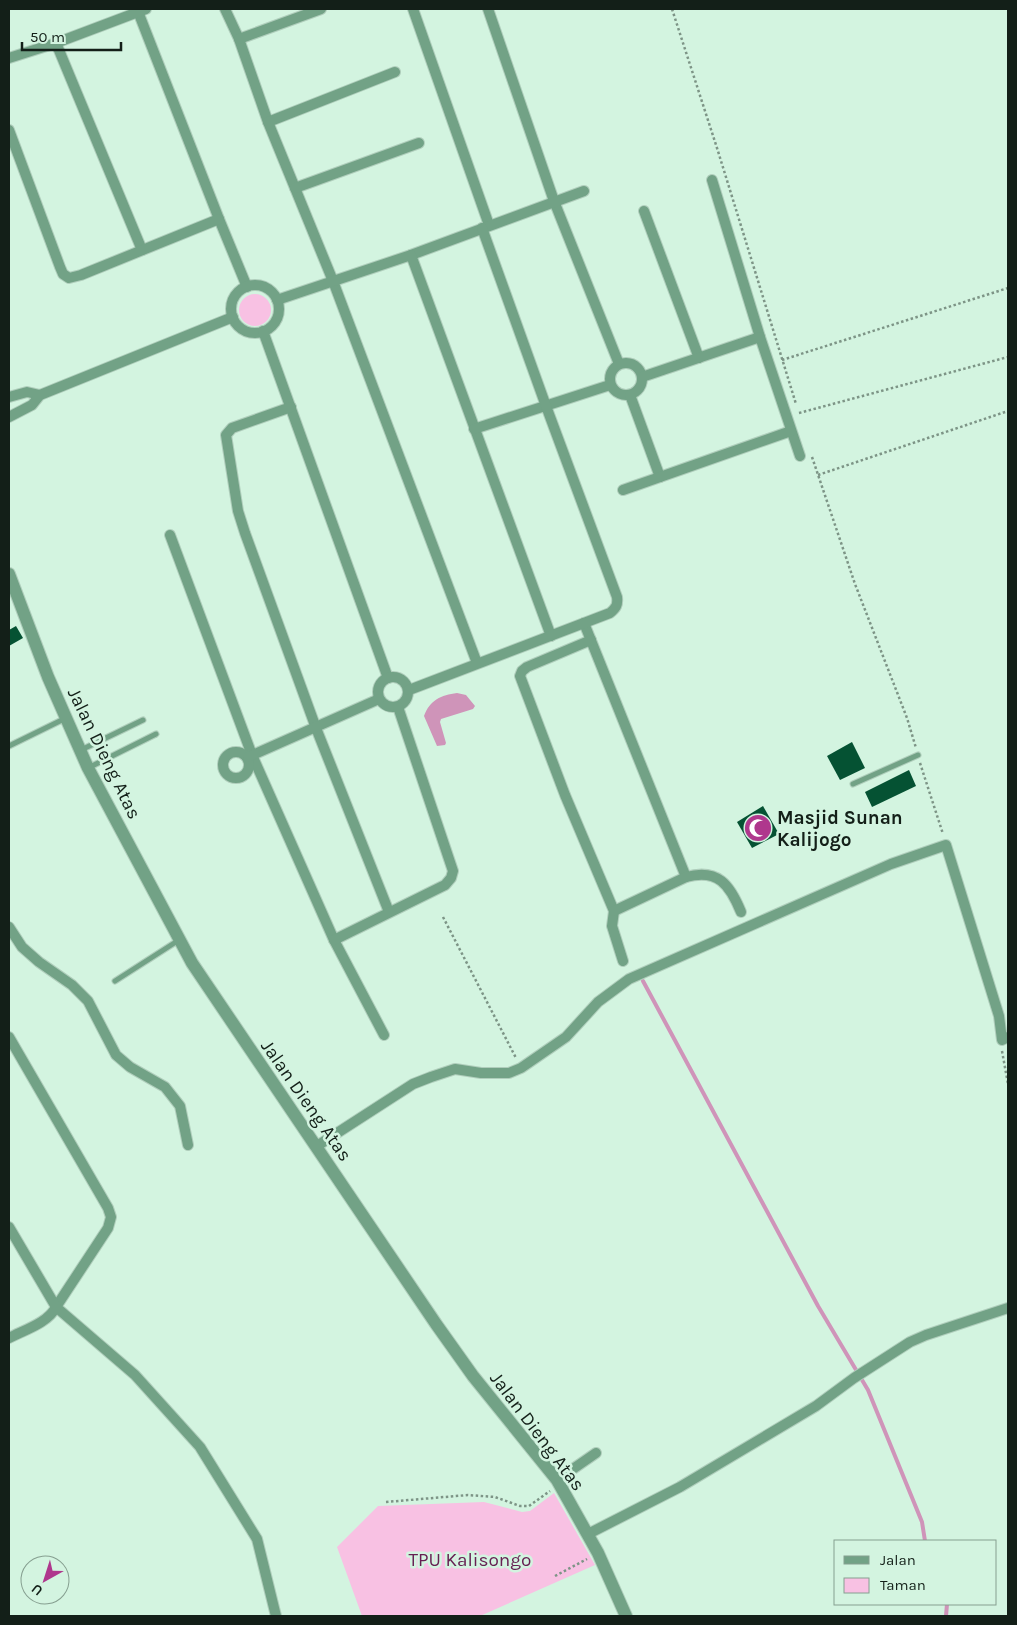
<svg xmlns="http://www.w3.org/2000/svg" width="1017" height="1625" font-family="Karla,sans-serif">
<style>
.green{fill:#f8c1e3}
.water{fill:#cf94b9}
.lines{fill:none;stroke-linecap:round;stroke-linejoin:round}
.stream{stroke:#cf94b9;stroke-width:4}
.building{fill:#055233}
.service-casing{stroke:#b0cebc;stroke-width:7}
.minor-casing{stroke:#b0cebc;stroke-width:12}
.tertiary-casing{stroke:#b0cebc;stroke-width:14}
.path{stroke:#7d9486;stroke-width:2.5;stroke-dasharray:2.5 2.5;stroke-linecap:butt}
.service{stroke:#72a286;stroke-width:5}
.minor{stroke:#72a286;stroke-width:10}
.tertiary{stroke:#72a286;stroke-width:12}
.labels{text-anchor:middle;stroke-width:5;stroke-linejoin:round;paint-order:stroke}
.street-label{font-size:19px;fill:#131f18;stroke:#d3f4e0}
.poi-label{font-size:19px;font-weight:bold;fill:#131f18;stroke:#d3f4e0;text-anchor:start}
.park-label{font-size:19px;fill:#672153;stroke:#d3f4e0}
</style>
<rect width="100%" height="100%" fill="#d3f4e0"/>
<g class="green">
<circle cx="255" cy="310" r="16"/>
<path d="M554 1493 595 1565 480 1616H362L337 1547 378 1506 484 1502 522 1512 530 1511Z"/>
</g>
<path class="water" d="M457 693 466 695 475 706 473 709 441 719 440 722 446 743 445 745 437 746 424 716C430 700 441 695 457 693Z"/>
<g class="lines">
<g class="stream">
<path d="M643 981 818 1306 868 1390 922 1522 925 1541"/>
<path d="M946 1616 947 1604"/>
</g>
</g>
<g class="building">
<path d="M16 626 23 638 9 646V630Z"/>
<path d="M852 742 865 768 840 780 827 756Z"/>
<path d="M909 770 916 786 872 807 865 792Z"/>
<path d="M763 806 779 834 752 848 737 822Z"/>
</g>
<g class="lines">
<defs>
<g id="service">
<path d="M9 746 66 718"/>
<path d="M81 750 143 720"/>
<path d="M88 768 156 734"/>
<path d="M853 784 918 755"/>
<path d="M115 981 179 940"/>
</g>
<g id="minor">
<path d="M137 9 219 219 247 287"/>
<path d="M225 9 239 39 268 122"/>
<path d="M413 9 489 225"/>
<path d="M488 9 554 201 619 364"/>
<path d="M239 39 321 9"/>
<path d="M56 43 142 250"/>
<path d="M9 58 56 43 146 9"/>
<path d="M395 72 268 122 333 281 477 663"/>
<path d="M9 130 60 267 63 274 69 278 81 275 219 219"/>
<path d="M712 180 760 337 800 456"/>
<path d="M295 188 419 143"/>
<path d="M644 211 699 358"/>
<path d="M411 255 584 191"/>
<circle cx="255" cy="309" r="24"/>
<path d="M277 300 411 255 551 636"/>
<path d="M263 331 388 678"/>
<circle cx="626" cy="379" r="16"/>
<path d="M642 377 760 337"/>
<path d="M630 395 660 477"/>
<path d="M9 397 27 392 40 395"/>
<path d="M291 407 232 428 226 435 238 511 245 533 316 728 389 912"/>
<path d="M9 417 32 405 40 395 233 317"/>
<path d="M474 429 610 385"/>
<path d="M623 490 791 431"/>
<path d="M170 535 252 755 334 940 384 1035"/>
<path d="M584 623 686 877"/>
<path d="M591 640 527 667 522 671 520 676 565 795 614 911 612 926 623 961"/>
<circle cx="393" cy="692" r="15"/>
<path d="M409 690 610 613C616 608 618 605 617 597L546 406 482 228"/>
<circle cx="236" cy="765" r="13"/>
<path d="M248 757 379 699"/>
<path d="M614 911 686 877C718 868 730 885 741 912"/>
<path d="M9 927 22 947 39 962 72 985 88 1001 116 1055 130 1067 165 1087 180 1106 188 1145"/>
<path d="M334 940 445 885 451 878 453 871 398 707"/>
<path d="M9 1037 108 1208 111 1217 108 1228 56 1307 135 1375 200 1447 257 1539 276 1616"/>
<path d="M317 1146 413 1084 431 1077 455 1069 481 1073H509L521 1068 566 1037 598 1002 629 979 891 864 946 845 999 1016 1002 1040 1008 1037"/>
<path d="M9 1227 56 1307C48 1323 24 1330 9 1338"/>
<path d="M557 1480 596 1453"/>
<path d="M588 1534 680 1487 816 1406 854 1378 910 1342 926 1335 1008 1308"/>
</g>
<path id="tertiary" d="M9 574 48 677 88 768 192 963 436 1324 473 1376 557 1480 598 1553 626 1616"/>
</defs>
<use href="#service" class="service-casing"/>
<use href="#minor" class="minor-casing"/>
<use href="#tertiary" class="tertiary-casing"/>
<g class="path">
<path d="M672 9 717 148 796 404"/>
<path d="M782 360 1008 288"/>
<path d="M799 413 1008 357"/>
<path d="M812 457 855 584 907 718 916 748"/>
<path d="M818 475 1008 411"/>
<path d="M920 763 943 834"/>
<path d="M443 917 516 1058"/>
<path d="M1002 1051 1008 1084"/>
<path d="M386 1502 468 1495 495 1497 520 1506H529L550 1491"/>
<path d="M555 1576 587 1559"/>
</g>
<use href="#service" class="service"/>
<use href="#minor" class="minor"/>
<use href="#tertiary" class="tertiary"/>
</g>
<defs>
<symbol id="mosque-disc" viewBox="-11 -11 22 22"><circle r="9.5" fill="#af378d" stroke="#d3f4e0"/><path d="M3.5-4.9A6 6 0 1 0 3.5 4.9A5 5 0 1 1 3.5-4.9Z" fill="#fff"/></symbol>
</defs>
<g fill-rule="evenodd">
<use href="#mosque-disc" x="742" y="812" width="32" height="32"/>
</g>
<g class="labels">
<g class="street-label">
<text transform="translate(105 753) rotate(64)" y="7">Jalan Dieng Atas</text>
<text transform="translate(307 1100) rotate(55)" y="7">Jalan Dieng Atas</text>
<text transform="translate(538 1431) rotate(53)" y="7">Jalan Dieng Atas</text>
</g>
<g class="poi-label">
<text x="777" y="824">Masjid Sunan<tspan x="777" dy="22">Kalijogo</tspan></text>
</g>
<g class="park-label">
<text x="470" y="1566">TPU Kalisongo</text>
</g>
</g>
<rect width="1017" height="1625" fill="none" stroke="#131f18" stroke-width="20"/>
<rect x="834" y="1540" width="162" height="65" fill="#d3f4e0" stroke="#869f90"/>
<rect x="844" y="1556" width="25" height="8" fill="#72a286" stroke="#869f90"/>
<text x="880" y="1565" font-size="15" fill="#131f18">Jalan</text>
<rect x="844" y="1578" width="25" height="15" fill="#f8c1e3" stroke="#869f90"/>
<text x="880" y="1590" font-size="15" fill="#131f18">Taman</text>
<g transform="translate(45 1580) rotate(219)"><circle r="24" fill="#d3f4e0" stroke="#869f90"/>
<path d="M0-4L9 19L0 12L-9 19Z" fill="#af378d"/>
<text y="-8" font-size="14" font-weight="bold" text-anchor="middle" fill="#131f18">U</text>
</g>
<path d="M22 42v8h99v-8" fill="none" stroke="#131f18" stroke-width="2.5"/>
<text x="30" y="42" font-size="15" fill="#131f18" stroke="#d3f4e0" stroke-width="4" paint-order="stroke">50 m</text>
</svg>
